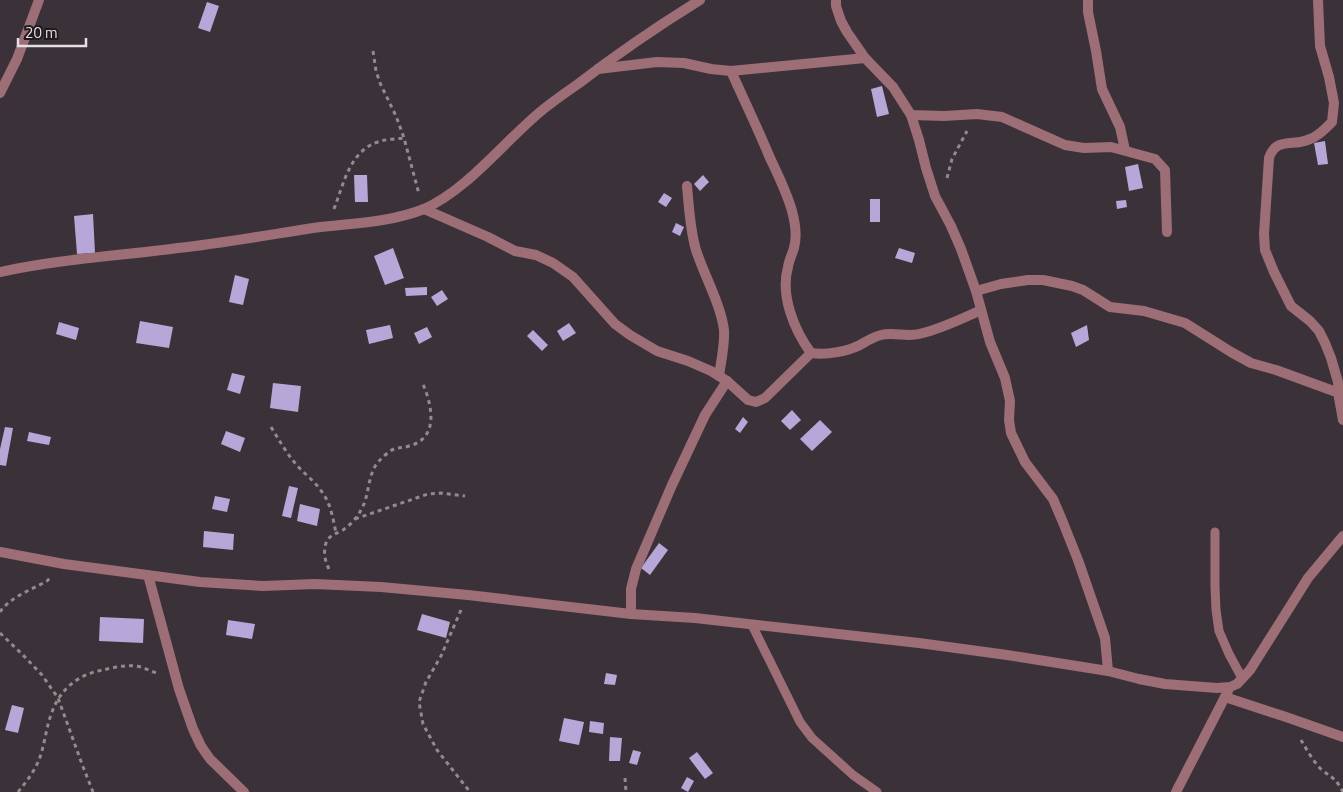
<svg xmlns="http://www.w3.org/2000/svg" width="1343" height="792" font-family="'Titillium Web',sans-serif">
<style>
.building{fill:#b7a6d8}
.lines{fill:none;stroke-linecap:round;stroke-linejoin:round}
.path{stroke:#918b8f;stroke-width:3;stroke-dasharray:4 4;stroke-linecap:butt}
.lane{stroke:#9d6e76;stroke-width:9}
.street{stroke:#9d6e76;stroke-width:10}
</style>
<rect width="100%" height="100%" fill="#3a3238"/>
<g class="building">
<path d="M207 2 219 6 210 32 198 28Z"/>
<path d="M882 86 889 114 877 117 871 89Z"/>
<path d="M1325 141 1328 164 1318 165 1314 143Z"/>
<path d="M1138 164 1143 188 1129 191 1125 167Z"/>
<path d="M354 175H367L368 202H355Z"/>
<path d="M703 175 709 182 700 191 694 184Z"/>
<path d="M664 193 672 198 666 207 658 202Z"/>
<rect x="870" y="199" width="10" height="23"/>
<path d="M1126 200 1127 207 1117 209 1116 201Z"/>
<path d="M93 214 95 253 77 254 74 216Z"/>
<path d="M676 223 684 227 680 236 672 232Z"/>
<path d="M393 248 404 278 385 285 374 256Z"/>
<path d="M899 248 915 253 912 263 895 258Z"/>
<path d="M235 275 249 279 243 305 229 302Z"/>
<path d="M427 287V295L406 296 405 288Z"/>
<path d="M442 290 448 299 437 306 431 297Z"/>
<path d="M140 321 173 327 169 348 136 343Z"/>
<path d="M59 322 79 328 76 340 56 334Z"/>
<path d="M569 323 576 333 563 341 557 331Z"/>
<path d="M390 325 393 338 369 344 366 330Z"/>
<path d="M1087 325 1089 340 1076 347 1071 333Z"/>
<path d="M427 327 432 337 419 344 414 333Z"/>
<path d="M533 330 548 345 542 351 527 336Z"/>
<path d="M232 373 245 376 240 394 227 390Z"/>
<path d="M273 383 301 386 298 412 270 408Z"/>
<path d="M792 410 801 420 790 430 781 421Z"/>
<path d="M743 417 748 422 740 433 735 429Z"/>
<path d="M820 420 832 432 812 451 800 439Z"/>
<path d="M5 427 13 428 6 466 0 465V449Z"/>
<path d="M226 431 245 438 240 452 221 444Z"/>
<path d="M29 432 51 437 49 445 27 441Z"/>
<path d="M289 486 298 488 291 518 282 516Z"/>
<path d="M215 496 230 499 227 512 212 509Z"/>
<path d="M300 504 320 509 317 526 297 521Z"/>
<path d="M204 531 234 534 233 550 203 547Z"/>
<path d="M659 543 668 550 650 575 641 568Z"/>
<path d="M422 614 450 622 446 638 417 630Z"/>
<path d="M100 617 144 619 143 643 99 641Z"/>
<path d="M228 620 255 624 252 639 226 635Z"/>
<path d="M606 673 617 675 615 685 604 684Z"/>
<path d="M12 705 24 708 18 733 5 730Z"/>
<path d="M564 718 584 722 579 745 559 741Z"/>
<path d="M590 721 604 723 603 734 589 732Z"/>
<path d="M610 737 622 738 620 761H609Z"/>
<path d="M633 750 641 752 637 765 629 763Z"/>
<path d="M697 752 713 773 705 779 689 758Z"/>
<path d="M687 777 694 781 688 792 681 788Z"/>
</g>
<g class="lines">
<g class="path">
<path d="M373 51 376 71 380 83 396 116 404 138 419 194"/>
<path d="M947 178 952 159 967 131"/>
<path d="M334 209C344 183 350 149 381 141 388 139 397 139 404 138"/>
<path d="M271 427C279 440 286 452 295 463 303 473 315 481 322 492 331 504 333 519 336 533"/>
<path d="M355 519 428 494 441 493 465 496"/>
<path d="M329 569C325 561 323 552 326 543 329 535 336 534 343 530 350 525 357 518 361 510 370 495 367 474 379 461 383 457 389 451 394 449 399 447 404 448 409 446 440 438 432 404 422 382"/>
<path d="M461 610 441 656 426 682 419 702 423 724 437 750 470 792"/>
<path d="M0 612C10 597 31 590 47 581L50 578"/>
<path d="M0 633 22 654 42 675 58 698 82 764 93 792"/>
<path d="M1301 740C1307 750 1314 763 1323 771 1334 779 1336 779 1343 792"/>
<path d="M625 778 626 792"/>
<path d="M18 792C26 782 34 772 39 760 45 744 46 727 52 712 60 689 79 674 103 670 115 667 128 664 141 667 147 669 153 672 159 674"/>
</g>
<g class="lane">
<path d="M1215 532V587L1216 610 1219 631 1229 654 1242 678"/>
<path d="M752 625 800 722 812 738 853 775 877 792"/>
</g>
<g class="street">
<path d="M836 0V6L841 21 847 32 865 58 893 87 911 115 919 140 926 168 935 196 951 226 961 249 976 291 990 342 1005 378 1010 401 1009 420 1011 433 1025 462 1053 499 1062 520 1078 560 1105 638 1108 671"/>
<path d="M1088 0V12L1096 51 1102 89 1120 127 1125 150"/>
<path d="M1318 0 1320 46 1329 77 1334 103 1332 122C1326 128 1319 136 1310 139 1295 147 1276 136 1269 158L1264 234 1265 250 1274 272 1291 306 1310 321 1319 331 1325 343 1331 358 1338 382 1339 398 1343 420"/>
<path d="M598 69 657 62 684 63 711 69 731 71 865 58"/>
<path d="M731 71C744 100 758 129 770 158 778 175 787 193 792 211 795 222 797 237 794 248 792 255 789 260 788 267 780 295 794 330 811 353 826 355 846 352 860 345 867 341 873 337 881 335 893 332 907 337 919 334 941 329 961 319 981 310"/>
<path d="M0 93 17 59 39 0"/>
<path d="M911 115 944 116 977 114 1002 117 1065 145 1084 148 1111 147 1155 159 1165 170 1167 232"/>
<path d="M687 186C689 207 690 230 696 250 704 275 721 305 724 330 725 345 721 361 719 376"/>
<path d="M424 209 488 237 515 251 536 255 553 263 573 277 615 324 630 335 657 351 688 361 711 371 727 381 748 400 756 402 765 398 811 353"/>
<path d="M0 272C59 259 118 256 178 248 223 243 268 235 313 228 350 223 389 223 424 209 467 190 504 142 540 112 552 102 565 93 578 84 617 54 658 26 700 0"/>
<path d="M976 291 1001 284 1028 280H1043L1072 286 1083 290 1110 307 1144 311 1185 323 1231 352 1251 363 1276 370 1339 393"/>
<path d="M0 552 64 564 200 582 263 586 315 584 381 587 468 595 631 614 695 618 919 643 1007 655 1108 671 1139 679 1165 684 1217 688 1230 687 1237 684 1250 670 1308 578 1343 536"/>
<path d="M148 575 179 689 193 729 201 746 210 759 244 792"/>
<path d="M631 614V589L636 569 672 485 705 415 727 381"/>
<path d="M1225 697 1289 718 1343 737"/>
<path d="M1176 792 1228 691"/>
</g>
</g>
<path d="M18 38v8h68v-8" fill="none" stroke="#e5dfe3" stroke-width="2.5"/>
<text x="25" y="38" font-size="15" fill="#e5dfe3" stroke="#1f1b1e" stroke-width="4" paint-order="stroke">20 m</text>
</svg>
